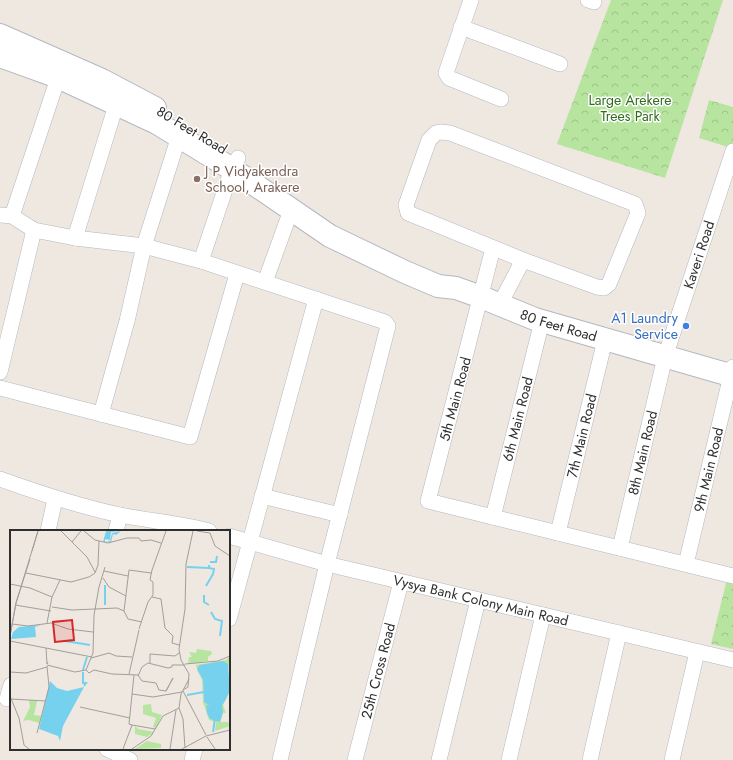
<svg xmlns="http://www.w3.org/2000/svg" width="733" height="760" font-family="Jost,sans-serif">
<style>
.park{fill:url(#park-crowns)}
.lines{fill:none;stroke-linecap:round;stroke-linejoin:round}
.minor-casing{stroke:#b4b7c1;stroke-width:16}
.secondary-casing{stroke:#b4b7c1;stroke-width:24}
.minor{stroke:#fff;stroke-width:15}
.secondary{stroke:#fff;stroke-width:22}
.education-dot{fill:#8d6e63;stroke:#fff;stroke-width:1.5}
.shop-dot{fill:#3f7fe0;stroke:#fff;stroke-width:1.5}
.labels{text-anchor:middle;stroke-width:3;stroke-linejoin:round;paint-order:stroke}
.park-label{font-size:14px;fill:#2e6d1c;stroke:#fff}
.street-label{font-size:14px;fill:#2e2e2e;stroke:#fff}
.education-label{font-size:14px;fill:#785e54;stroke:#fff;text-anchor:start}
.shop-label{font-size:14px;fill:#366cbe;stroke:#fff;text-anchor:end}
.inset-river{fill:none;stroke:#76d1ef;stroke-width:2}
.inset-road{fill:none;stroke:#a29e99;stroke-width:1}
.view{fill:#d62828;fill-opacity:0.15;stroke:#d62828;stroke-width:2}
.inset-edge{fill:none;stroke:#2e2e2e;stroke-width:2}
</style>
<defs>
<pattern id="park-crowns" width="20" height="18" patternUnits="userSpaceOnUse"><rect width="20" height="18" fill="#b7e49e"/><path d="M2 6a3 3 0 1 1 6 0M12 15a3 3 0 1 1 6 0" fill="none" stroke="#9ec488"/></pattern>
</defs>
<rect width="100%" height="100%" fill="#efe8e1"/>
<g class="park">
<path d="M611 0H723L665 178 557 144Z"/>
<path d="M709 100 733 107V170L728 147 699 138Z"/>
<path d="M727 579 733 581V649L711 644Z"/>
</g>
<g class="lines">
<defs>
<g id="minor">
<path d="M471 0 446 73 449 78 501 99"/>
<path d="M588 0 594 2"/>
<path d="M461 27 560 64"/>
<path d="M440 132 450 133 635 204 638 213 609 284 604 288 597 287 523 260 408 213 406 205 429 140 436 133Z"/>
<path d="M0 215 12 216 34 230 75 238 144 246 201 261 385 322 388 326 327 564 280 760"/>
<path d="M12 216 61 69"/>
<path d="M75 238 116 105"/>
<path d="M493 248 428 501 733 576"/>
<path d="M201 261 232 169 238 158"/>
<path d="M265 282 291 210"/>
<path d="M500 304 523 260"/>
<path d="M0 372 34 230"/>
<path d="M0 388 190 437 237 274"/>
<path d="M101 414 127 321 144 246 179 136"/>
<path d="M0 479C39 493 78 506 120 515 149 521 180 523 209 531"/>
<path d="M262 496 340 515"/>
<path id="s1" d="M493 517 542 321"/>
<path d="M48 531 55 499"/>
<path d="M116 531 120 515"/>
<path id="s2" d="M558 533 605 340"/>
<path id="s3" d="M229 536 327 564 733 660"/>
<path id="s4" d="M620 548 665 357 733 151"/>
<path id="s5" d="M686 564 733 367"/>
<path d="M229 619 316 299"/>
<path d="M7 699 11 685"/>
<path d="M107 749 130 760"/>
<path d="M192 760 195 749"/>
<path id="s6" d="M355 760 401 582"/>
<path d="M439 760 478 600"/>
<path d="M509 760 543 615"/>
<path d="M590 760 619 633"/>
<path d="M672 760 697 652"/>
</g>
<g id="secondary">
<path d="M0 35 102 80 155 108"/>
<path id="s7" d="M0 56 58 77 157 123 232 169 330 236 405 272 438 286 456 288 481 297 535 319 733 376"/>
</g>
</defs>
<use href="#minor" class="minor-casing"/>
<use href="#secondary" class="secondary-casing"/>
<use href="#minor" class="minor"/>
<use href="#secondary" class="secondary"/>
</g>
<circle class="education-dot" cx="197" cy="179" r="4"/>
<circle class="shop-dot" cx="686" cy="326" r="4"/>
<g class="labels">
<g class="park-label">
<text x="630" y="105">Large Arekere<tspan x="630" dy="16">Trees Park</tspan></text>
</g>
<g class="street-label">
<text transform="translate(192 130) rotate(31)" y="5">80 Feet Road</text>
<text dy="5" stroke="none"><textPath href="#s4" startOffset="304">Kaveri Road</textPath></text>
<text dy="5" stroke="none"><textPath href="#s7" startOffset="624">80 Feet Road</textPath></text>
<text transform="translate(455 399) rotate(-75)" y="5">5th Main Road</text>
<text dy="5" stroke="none"><textPath href="#s1" startOffset="101">6th Main Road</textPath></text>
<text dy="5" stroke="none"><textPath href="#s2" startOffset="100">7th Main Road</textPath></text>
<text dy="5" stroke="none"><textPath href="#s4" startOffset="98">8th Main Road</textPath></text>
<text dy="5" stroke="none"><textPath href="#s5" startOffset="97">9th Main Road</textPath></text>
<text dy="5" stroke="none"><textPath href="#s3" startOffset="260">Vysya Bank Colony Main Road</textPath></text>
<text dy="5" stroke="none"><textPath href="#s6" startOffset="92">25th Cross Road</textPath></text>
</g>
<g class="education-label">
<text x="205" y="176">J P Vidyakendra<tspan x="205" dy="16">School, Arakere</tspan></text>
</g>
<g class="shop-label">
<text x="678" y="323">A1 Laundry<tspan x="678" dy="16">Service</tspan></text>
</g>
</g>
<g transform="translate(10 530)">
<rect width="220" height="220" fill="#efe8e1"/>
<path d="M187 119 201 121 202 124 198 127V131L178 134 179 127H182L179 122 186 123ZM19 170 27 171 24 185 31 186 29 193 19 190 13 191 20 177ZM141 174 142 182 152 185 146 198 143 197 146 188 133 184V175ZM125 196 128 199 144 202 137 207 125 204ZM137 211 151 214V218L125 219Z" fill="#b7e49e"/>
<path d="M206 192H218L220 196 205 201Z" fill="#b7e49e"/>
<path d="M220 126V150L218 134H198L187 139 193 150 194 172 216 167 220 161 213 175 216 183H213L210 193 199 190 193 172 192 150 187 140 186 135 216 130ZM196 176H212L210 192 200 189Z" fill="#b7e49e" fill-rule="evenodd"/>
<path d="M96 1H109L101 2 100 10 95 9V12L100 11 102 3 111 1 106 5 103 4 101 12H93ZM31 95 25 97 26 107 1 109 3 102 9 97ZM213 131 218 134 220 161 212 176 213 182 210 192 206 191 200 189 197 183 196 175 200 176 194 172 193 150 187 139 190 135ZM40 151 47 158 57 161 74 157 53 196 50 211 48 206 29 199Z" fill="#76d1ef"/>
<path class="inset-river" d="M200 32H206L207 26M199 35V38L204 39 203 44M177 37 199 38M95 55V75M196 56 203 44M194 65V72L199 75M201 82 205 89 212 91 210 106M55 111 80 115M73 140 77 127M73 142V153H76L74 156M177 165 194 162M203 202 205 188"/>
<path class="inset-road" d="M51 1 77 27 85 42M74 1 85 10 98 13 117 8H129L131 11 141 10 151 13M187 1 200 3 205 16 220 26M62 12 71 1M22 21 28 1M94 41 118 46M16 43 61 52 79 47 85 43 88 35 89 11M93 48 99 57 116 66M0 54 20 58 42 67 37 93M42 67 50 50M142 67 151 69 155 98 163 106 162 113 169 115M5 75 41 81M42 77 62 80 85 79M85 79 107 78 114 81M132 92 118 89 114 81 119 40 141 43M2 94 18 96 41 93 58 99 83 102M129 99 138 72 143 65V52L140 50 142 40 156 1M0 106 6 73 20 29M0 106 6 73 28 1M0 111 82 127M36 118 37 134 38 132M81 128 99 123 106 126 122 127M140 133V124L165 126 169 123M175 134 208 131 220 126M37 135 65 142 76 140M84 140 79 143 76 140 83 123 84 85 89 57 95 37M84 140 102 144 128 145 132 151 146 153 149 160 156 161M0 142 16 143 37 137M119 144 129 100M128 146 132 137 138 133 158 138 162 137V135H175M173 160 178 157 179 144 171 130 169 119 175 79 176 34 183 1M156 161 163 148 156 161M173 161 196 205M122 164 143 167 172 162M0 166 9 188 14 215 19 219M1 169 36 171M70 177 120 188M169 178 173 189 175 218M122 195 119 194 124 145M122 195 145 199M27 203 39 157 37 136M197 207 205 219M113 219 122 195M122 219 141 206 153 186 169 178 171 164 179 149M160 219 166 180M172 219 196 206 220 200"/>
<path class="view" d="M62 90 64 110 45 112 43 92Z"/>
<rect width="220" height="220" class="inset-edge"/>
</g>
</svg>
